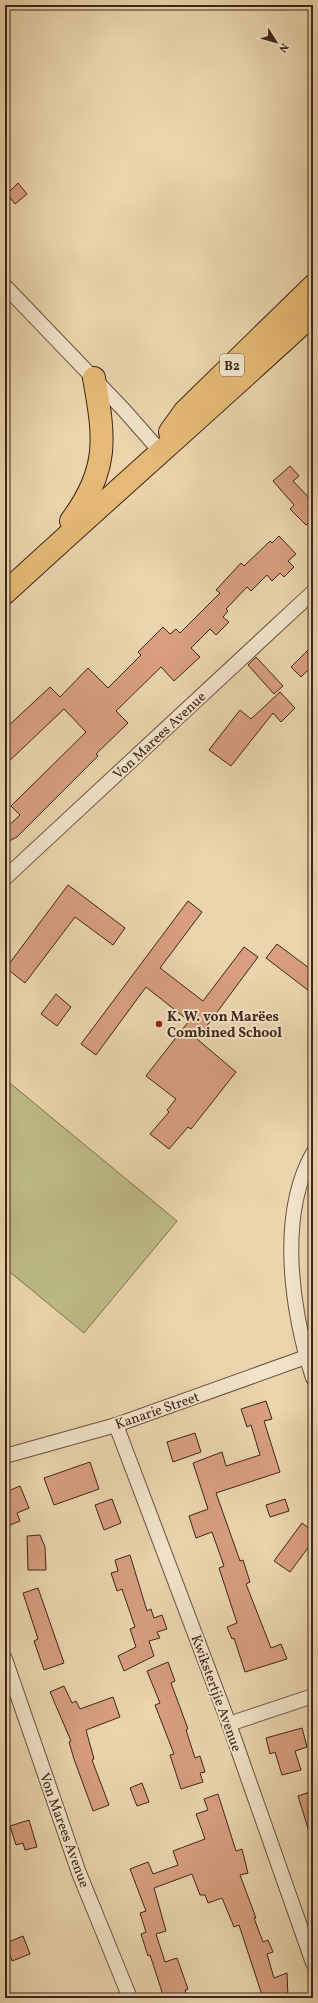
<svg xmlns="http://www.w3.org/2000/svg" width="318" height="2003" font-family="Vollkorn,serif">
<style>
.garden{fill:#bdbb85;stroke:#7e7050}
.building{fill:#d89e7f;stroke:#3e251a}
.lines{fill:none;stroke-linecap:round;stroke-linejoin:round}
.street-casing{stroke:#69513f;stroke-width:16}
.highway-casing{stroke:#3e251a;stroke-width:24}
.street{stroke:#f1e4ca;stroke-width:14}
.highway{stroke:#e5ba76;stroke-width:22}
.poi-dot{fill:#8f2418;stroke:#f1e4ca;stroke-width:1.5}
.labels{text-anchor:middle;stroke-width:4;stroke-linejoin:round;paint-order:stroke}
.shield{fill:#f1e4ca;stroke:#745e4f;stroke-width:1}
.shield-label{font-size:13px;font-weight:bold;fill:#3e251a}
.street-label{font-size:14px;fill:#3e251a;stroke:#f1e4ca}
.poi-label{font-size:14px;font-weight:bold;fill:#3e251a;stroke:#f1e4ca;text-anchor:start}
</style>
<rect width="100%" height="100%" fill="#ead5ad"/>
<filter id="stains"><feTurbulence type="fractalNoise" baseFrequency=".005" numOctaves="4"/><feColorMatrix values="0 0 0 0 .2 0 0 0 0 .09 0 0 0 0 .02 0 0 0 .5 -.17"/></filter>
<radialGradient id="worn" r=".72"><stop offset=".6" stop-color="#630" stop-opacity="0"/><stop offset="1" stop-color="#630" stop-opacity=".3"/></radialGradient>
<path class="garden" d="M5 1079 177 1221 84 1333 5 1268Z"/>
<g class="building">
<path d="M18 183 27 194 15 204 7 194Z"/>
<path d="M290 466 299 476 293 481 313 502V519L306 525 290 509 294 505 273 481Z"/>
<path d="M279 536 296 554 288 561 294 567 284 577 280 573 272 581 267 575 251 591 247 587 226 609 228 611 223 617 229 622 216 635 210 629 191 648 200 657 174 681 161 667 116 711 128 723 96 754 98 756 17 837 9 841 5 829 20 815 11 806 86 732 64 709 5 765V729L50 687 60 697 88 668 108 688 141 655 138 652 163 627 170 634 176 629 180 633 220 593 216 590 241 563 244 566 270 541 272 543Z"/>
<path d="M313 645V665L301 677 291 667Z"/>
<path d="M256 657 283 686 274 694 248 665Z"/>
<path d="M280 692 295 708 281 722 273 713 231 766 209 750 240 710 251 719Z"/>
<path d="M68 885 125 928 113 945 75 917 25 983 6 968Z"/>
<path d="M188 901 202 912 160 968 203 1001 244 947 258 957 197 1039 236 1072 191 1129 188 1127 169 1149 150 1134 169 1112 167 1110 176 1099 146 1076 189 1021 146 987 96 1055 81 1044Z"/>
<path d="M277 944 313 971V994L266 958Z"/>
<path d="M56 994 71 1007 57 1026 41 1014Z"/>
<path d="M266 1401 272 1419 264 1421 280 1472 216 1493 240 1561 243 1560 250 1582 246 1584 271 1648 281 1644 287 1659 245 1672 234 1638 232 1639 227 1627 237 1623 219 1568 224 1566 212 1532 196 1538 189 1516 208 1509 193 1463 222 1452 226 1466 260 1455 251 1425 247 1427 241 1409Z"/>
<path d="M195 1433 201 1452 173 1462 167 1442Z"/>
<path d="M90 1462 99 1489 54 1505 44 1478Z"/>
<path d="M5 1486 8 1491 20 1486 29 1508 17 1513 20 1521 5 1527Z"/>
<path d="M112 1499 121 1523 104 1530 95 1505Z"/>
<path d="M285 1499 289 1511 270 1517 266 1505Z"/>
<path d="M302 1523 313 1531V1541L290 1572 274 1561Z"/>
<path d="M40 1535 45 1547 46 1570H28L27 1536Z"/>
<path d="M130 1555 147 1611 151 1609 154 1618 162 1615 167 1629 157 1632 160 1638 149 1641 154 1656 124 1671 118 1656 136 1647 130 1629 135 1627 122 1589 117 1591 111 1573 118 1571 115 1560Z"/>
<path d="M38 1588 64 1663 44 1670 34 1641 38 1639 23 1593Z"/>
<path d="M168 1662 175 1681 171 1683 188 1729 186 1730 195 1758 200 1756 205 1772 200 1773 203 1782 181 1789 170 1755 174 1754 155 1705 160 1703 147 1671Z"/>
<path d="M64 1686 72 1703 76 1701 80 1709 113 1697 120 1717 86 1730 94 1759 92 1760 109 1805 93 1811 74 1759 69 1742 71 1741 50 1692Z"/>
<path d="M302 1728 307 1747 295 1751 301 1770 282 1775 275 1752 270 1754 266 1738Z"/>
<path d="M142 1783 149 1802 137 1806 130 1788Z"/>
<path d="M313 1791V1834L310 1835 298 1796Z"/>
<path d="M218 1794 236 1851 242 1849 248 1873 240 1875 256 1918H254L263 1942 268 1940 273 1952 267 1954 274 1978 287 1973 288 1998H263L239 1925 234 1927 222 1898 208 1903 205 1895H200L192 1874 154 1888 166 1931 156 1934 165 1962 177 1958 188 1989 185 1990 188 1998H164L150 1955 148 1956 141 1934 146 1932 140 1913 146 1911 130 1869 148 1862 153 1874 178 1865 173 1851 205 1839 196 1814 208 1810 204 1799Z"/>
<path d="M29 1820 37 1847 25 1850 23 1843 16 1845 10 1826Z"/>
<path d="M23 1936 30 1954 12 1961 6 1943Z"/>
</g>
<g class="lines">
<defs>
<g id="street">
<path d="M5 286 124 410 160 451"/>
<path d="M5 878 313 592"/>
<path d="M313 1153C277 1217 292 1312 313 1378"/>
<path d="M116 1425 229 1724 313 1963"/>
<path d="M5 1456 116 1425 306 1357"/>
<path d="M5 1659 79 1873 130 1998"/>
<path d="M229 1724 313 1696"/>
</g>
<g id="highway">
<path d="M170 432 185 411 313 286"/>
<path d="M71 521C109 470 105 438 94 378"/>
<path d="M5 593C107 499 211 408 313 314"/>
</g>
</defs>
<use href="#street" class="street-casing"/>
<use href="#highway" class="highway-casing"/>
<use href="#street" class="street"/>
<use href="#highway" class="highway"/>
</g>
<circle class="poi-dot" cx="159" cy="1024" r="4"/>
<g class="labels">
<rect class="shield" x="220" y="354" width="24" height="22" rx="3"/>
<g class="shield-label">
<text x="232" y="370">B2</text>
</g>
<g class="street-label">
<text transform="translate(159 735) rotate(-43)" y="5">Von Marees Avenue</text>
<text transform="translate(157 1410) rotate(-19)" y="5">Kanarie Street</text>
<text transform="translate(217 1693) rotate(70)" y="5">Kwikstertjie Avenue</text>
<text transform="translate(65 1830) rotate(70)" y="5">Von Marees Avenue</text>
</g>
<g class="poi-label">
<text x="167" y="1021">K. W. von Marëes<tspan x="167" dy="16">Combined School</tspan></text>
</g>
</g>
<rect width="318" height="2003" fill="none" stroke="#ead5ad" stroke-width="20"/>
<rect x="6" y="6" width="306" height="1991" fill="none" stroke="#3e251a" stroke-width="2"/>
<rect x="10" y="10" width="298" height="1983" fill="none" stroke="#3e251a"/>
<g transform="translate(276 42) rotate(127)" stroke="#f1e4ca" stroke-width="3" paint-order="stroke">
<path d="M0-3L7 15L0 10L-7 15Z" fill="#3e251a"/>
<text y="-6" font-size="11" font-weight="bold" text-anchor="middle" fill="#3e251a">N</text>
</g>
<rect width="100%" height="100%" filter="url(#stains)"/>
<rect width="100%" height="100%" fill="url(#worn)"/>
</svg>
